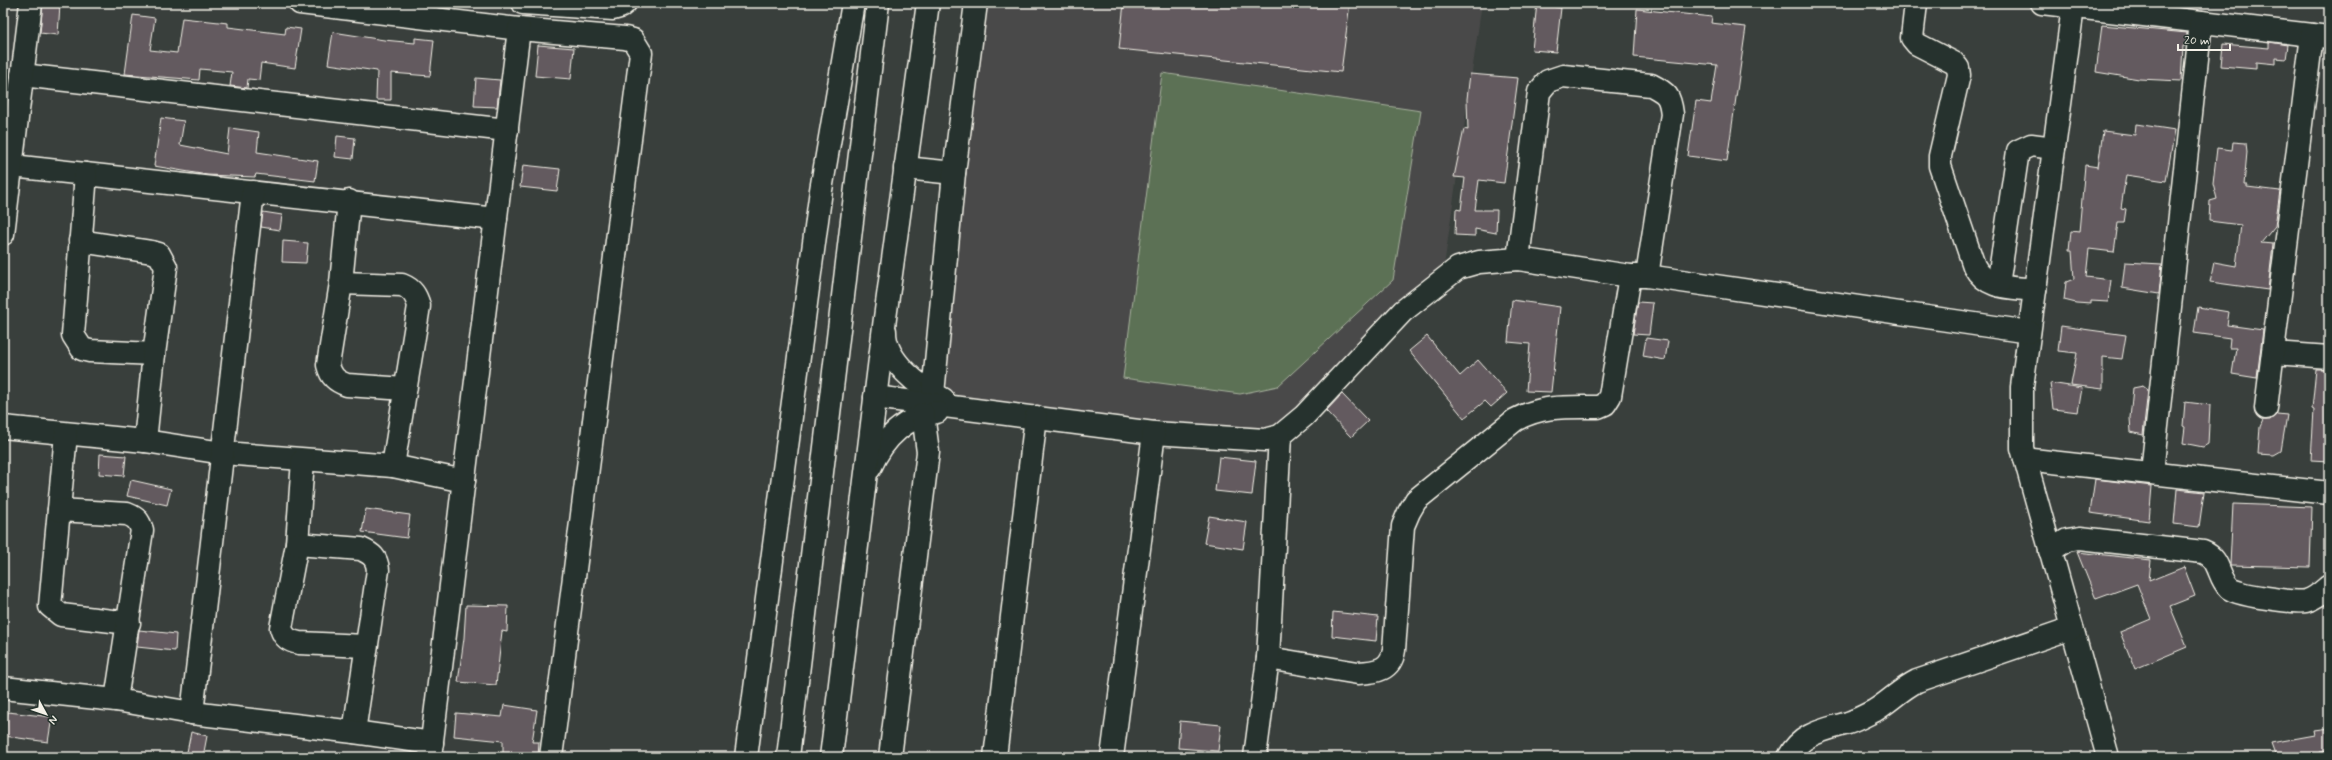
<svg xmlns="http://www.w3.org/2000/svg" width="2332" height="760" font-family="Mynerve,sans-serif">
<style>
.built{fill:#494a49}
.green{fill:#5b7155;stroke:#a8b19e}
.building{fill:#645a5f;stroke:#f4f1e8}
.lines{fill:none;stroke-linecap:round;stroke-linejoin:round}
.minor-casing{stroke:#f4f1e8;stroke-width:25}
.minor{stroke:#26332d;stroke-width:22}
</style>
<rect width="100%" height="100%" fill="#393f3c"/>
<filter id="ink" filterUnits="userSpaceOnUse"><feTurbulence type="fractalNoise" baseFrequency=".025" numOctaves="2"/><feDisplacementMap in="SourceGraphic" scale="8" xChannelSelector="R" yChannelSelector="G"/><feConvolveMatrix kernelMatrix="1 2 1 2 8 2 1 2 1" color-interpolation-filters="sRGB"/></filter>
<g filter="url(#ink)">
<path class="built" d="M987 3H1482L1443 273 1279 429 1194 430 973 401 949 391 944 375 963 174Z"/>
<path class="green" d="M1162 73 1421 111 1393 280 1278 386 1240 394 1123 378Z"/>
<g class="building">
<path d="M43 3 60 4 58 35 40 33Z"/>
<path d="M1124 3H1350L1341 72 1119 49Z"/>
<path d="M1537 3H1556L1555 7 1561 8 1556 52 1532 50Z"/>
<path d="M1637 9 1712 17 1711 23 1746 27 1727 161 1688 156 1696 101 1711 103 1717 65 1634 57Z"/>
<path d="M133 15 155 18 150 50 177 53 182 18 228 23V27L285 34 286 27 301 29 295 68 261 63 259 80 248 79 247 88 230 86 232 72 200 69 199 80 125 74Z"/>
<path d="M2102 25 2187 33 2186 46H2183L2181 81 2139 79 2096 72Z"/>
<path d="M333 32 384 40 415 43V38L434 40 430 76 391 73V100H376L377 71 328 64Z"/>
<path d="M2269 42 2288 45 2286 59 2276 58V64L2256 62V69L2221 66 2223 44 2269 48Z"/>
<path d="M538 45 574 48 571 79 535 76Z"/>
<path d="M1470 74 1518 78 1504 183 1479 180 1475 210H1497L1496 233 1475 229V236L1455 235 1456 209 1461 210 1465 178 1454 177 1464 129 1468 130 1467 99Z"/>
<path d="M476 78 500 80 497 107 474 106Z"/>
<path d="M161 118 184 121 180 145 227 154 230 128 259 132 257 152 318 161 315 181 256 174 255 177 207 175 154 166Z"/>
<path d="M2136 124 2175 130 2166 181 2126 175 2121 208 2126 209 2124 223H2118L2114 252 2089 249 2086 277 2111 280 2108 302 2091 301V304L2076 303 2064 300 2066 282 2074 279 2072 251H2069L2071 231 2079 232 2085 165 2098 167 2103 131 2135 135Z"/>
<path d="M337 136 355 138 353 159 335 157Z"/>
<path d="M2233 142 2246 143 2247 152 2244 185H2247V187L2280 191 2275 226 2261 243 2273 244 2268 290 2210 282 2214 262 2236 266 2241 225 2209 221 2210 201 2217 199 2213 183 2217 148 2232 150Z"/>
<path d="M523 165 560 169 557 191 520 187Z"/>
<path d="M263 212 282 215 280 230 261 227Z"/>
<path d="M283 241 308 243 306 263 282 262Z"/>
<path d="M2125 262 2162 264 2159 294 2122 288Z"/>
<path d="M1512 300 1560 307 1551 392 1526 391 1530 344 1508 342Z"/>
<path d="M1638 302 1653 303 1649 335 1633 334Z"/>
<path d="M2198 307 2229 312 2227 325 2263 330 2257 378 2232 374 2236 348H2229L2230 338 2194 333Z"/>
<path d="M2061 326 2126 335 2122 359 2103 357V389L2071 385 2077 353 2058 351Z"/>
<path d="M1427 336 1460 376 1478 360 1507 393 1491 407 1485 401 1464 418 1409 351Z"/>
<path d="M1646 338 1668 341 1665 360 1643 356Z"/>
<path d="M2316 369H2329V461L2311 460 2314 410 2312 409Z"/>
<path d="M2050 383 2082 388 2078 412 2053 409Z"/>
<path d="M2143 386 2148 390 2143 435 2131 432 2130 418 2133 388Z"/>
<path d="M1342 394 1368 421 1351 437 1326 411Z"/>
<path d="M2185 402 2210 405 2208 444 2203 447 2183 443 2185 427 2183 426Z"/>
<path d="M2277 414 2287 415 2281 451 2274 455 2258 454 2260 427 2263 420H2270Z"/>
<path d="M100 454 126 456 124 476 99 474Z"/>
<path d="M1219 457 1256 461 1252 495 1215 491Z"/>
<path d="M2095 479 2152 486 2149 521 2090 513Z"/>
<path d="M131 480 171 489 167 505 127 496Z"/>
<path d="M2177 489 2204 492 2199 527 2174 524Z"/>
<path d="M2233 504 2312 507 2310 567 2230 565Z"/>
<path d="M366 509 410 515 407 538 362 532Z"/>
<path d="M1209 516 1247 522 1243 549 1204 543Z"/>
<path d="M2077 552 2151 560 2149 581 2184 567 2195 596 2170 606 2187 647 2135 669 2120 632 2151 619 2137 584 2096 599Z"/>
<path d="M466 605 508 606 507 632 502 631 496 685 458 682 464 638Z"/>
<path d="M1333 612 1378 617 1376 641 1332 636Z"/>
<path d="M139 630 176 634 175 651 137 647Z"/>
<path d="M504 705 537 710 532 742H539L538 757H503V741L454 736 456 713 502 717Z"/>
<path d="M8 712 52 717 48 742 4 736Z"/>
<path d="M1180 721 1221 725 1218 751 1178 748Z"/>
<path d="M2329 728V751L2320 752 2321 757H2276L2271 743 2315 735 2314 730Z"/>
<path d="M191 732 207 736 203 757H186Z"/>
</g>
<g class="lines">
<defs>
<g id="minor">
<path d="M300 3 519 29 625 38 633 40 641 53 551 757"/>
<path d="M523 3 613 9 620 7 625 3"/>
<path d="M1916 3 1912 38 1917 44 1954 63 1958 68 1959 75 1940 156V166L1974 266C1987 290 2011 287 2035 290"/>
<path d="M2042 3 2329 37"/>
<path d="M2073 7 2022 387V448L2108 757"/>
<path d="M22 75 507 130"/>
<path d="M3 165 496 219"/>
<path d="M905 168 954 173"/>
<path d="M86 174 73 335 82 349 90 351 154 354"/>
<path d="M349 201 341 283 328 365C331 377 336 381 347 385L405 389"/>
<path d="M3 234 31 3"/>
<path d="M80 241 152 252 159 254 166 267 154 354 145 441"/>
<path d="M1518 259 1539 92 1548 81 1563 76 1651 85C1667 93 1670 96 1672 114L1647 276"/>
<path d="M341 283 402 285C412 289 416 295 419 306L393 466"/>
<path d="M1998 285 2018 151 2031 145 2054 148"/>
<path d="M885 331C884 360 920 388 943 399"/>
<path d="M2273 353 2329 357"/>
<path d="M933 394 954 173 976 3"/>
<path d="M875 397 1154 433 1265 440 1280 436 1304 416 1403 311 1458 268 1479 262 1518 259 1630 276H1647L2029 332"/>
<path d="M2266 408 2312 35"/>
<path d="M3 427 145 441 223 453 393 466 464 481"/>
<path d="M66 434 50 606 61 615 129 623"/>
<path d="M2025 459 2329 493"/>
<path d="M303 460 297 544 281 628C284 638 289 641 299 643L365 646"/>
<path d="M870 468C883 439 905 417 937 412"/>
<path d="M2152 472 2201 22"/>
<path d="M59 510 127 514C137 518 139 521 142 530L116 700"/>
<path d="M297 544 361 549C372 554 377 558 378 570L354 732"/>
<path d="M2050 551 2067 540 2080 538 2203 552C2221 559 2217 576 2229 588 2235 595 2296 603 2306 601 2315 599 2322 592 2329 586"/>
<path d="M1268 658 1358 673C1377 672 1391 670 1394 650L1403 526 1409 512 1416 500 1515 420C1542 405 1567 407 1598 407L1605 404 1610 396 1630 276"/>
<path d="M3 688 116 700 192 713 354 732 432 743"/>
<path d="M192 713 253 192"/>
<path d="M430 757 519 29"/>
<path d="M746 757 821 190 853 3"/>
<path d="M788 757 878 3"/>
<path d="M831 757 885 318 928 3"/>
<path d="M890 757 928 452 923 414"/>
<path d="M995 757 1036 417"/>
<path d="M1112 757 1154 433"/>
<path d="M1255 757 1268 658 1280 436"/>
<path d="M1789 757C1801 733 1825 730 1848 723 1857 720 1866 715 1874 711 1889 702 1901 689 1917 681L2072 628"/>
</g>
</defs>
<use href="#minor" class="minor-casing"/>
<use href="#minor" class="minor"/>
</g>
</g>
<rect width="2332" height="760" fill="none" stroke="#26332d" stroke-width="16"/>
<rect x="8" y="8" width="2316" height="744" fill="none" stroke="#f4f1e8" stroke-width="1.5" filter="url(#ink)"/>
<g transform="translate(46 714) rotate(130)" stroke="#26332d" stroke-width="3" paint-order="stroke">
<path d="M0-3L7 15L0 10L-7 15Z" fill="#f4f1e8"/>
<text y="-6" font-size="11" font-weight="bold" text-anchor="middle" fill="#f4f1e8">N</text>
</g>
<path d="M2178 44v6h52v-6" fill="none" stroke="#f4f1e8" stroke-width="2"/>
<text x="2184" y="44" font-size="12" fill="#f4f1e8" stroke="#26332d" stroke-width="3" paint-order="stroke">20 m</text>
</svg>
